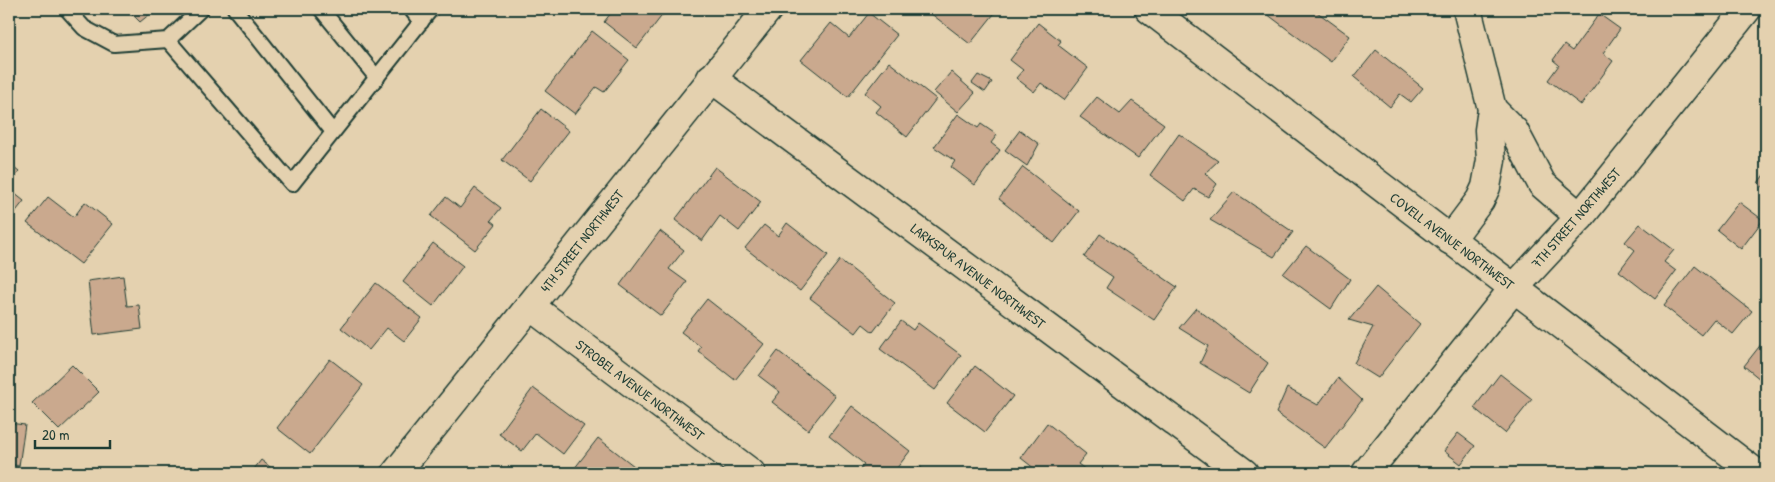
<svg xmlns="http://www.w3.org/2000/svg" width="1775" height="482" font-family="'Patrick Hand',sans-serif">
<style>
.building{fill:#caa98e;stroke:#1f3d34}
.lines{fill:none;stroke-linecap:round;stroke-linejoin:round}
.service-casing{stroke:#1f3d34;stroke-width:18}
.minor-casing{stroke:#1f3d34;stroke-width:31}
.tertiary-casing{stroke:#1f3d34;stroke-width:31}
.service{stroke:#e4d1af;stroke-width:14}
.minor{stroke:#e4d1af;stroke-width:28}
.tertiary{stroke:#e4d1af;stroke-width:28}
.labels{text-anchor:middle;stroke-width:4.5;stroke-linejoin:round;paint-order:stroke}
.street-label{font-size:14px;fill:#1f3d34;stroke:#e4d1af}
</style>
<rect width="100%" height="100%" fill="#e4d1af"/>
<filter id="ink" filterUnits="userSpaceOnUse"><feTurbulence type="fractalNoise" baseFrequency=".02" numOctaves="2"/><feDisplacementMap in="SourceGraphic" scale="10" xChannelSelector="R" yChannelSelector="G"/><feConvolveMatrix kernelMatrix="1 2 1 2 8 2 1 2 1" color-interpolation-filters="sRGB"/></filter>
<g filter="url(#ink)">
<g class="building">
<path d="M127 9H156L140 22Z"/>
<path d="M614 9H667L637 48 604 22Z"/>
<path d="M925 9H998L970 44Z"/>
<path d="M1264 9H1313L1350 36 1331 62 1263 11Z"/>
<path d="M869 13 897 35 848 97 801 60 831 23 849 38Z"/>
<path d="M1599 14 1620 29 1603 53 1613 61 1581 105 1548 80 1559 65 1553 60 1564 45 1572 51Z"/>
<path d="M1038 23 1061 41 1058 45 1088 68 1064 100 1041 83 1034 92 1016 78 1023 70 1010 60Z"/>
<path d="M592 31 629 60 604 92 596 87 575 114 545 91Z"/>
<path d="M1376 50 1423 88 1411 102 1400 94 1390 107 1354 77Z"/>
<path d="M889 62 936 99 907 137 876 112 881 106 865 93Z"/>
<path d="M951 72 975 93 958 112 934 92Z"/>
<path d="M978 75 992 82 985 92 972 83Z"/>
<path d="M1097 97 1120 114 1132 101 1164 124 1138 158 1080 117Z"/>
<path d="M541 109 569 131 530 181 502 160Z"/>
<path d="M958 114 978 128 981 124 997 135 991 143 1000 150 975 185 951 167 955 161 934 147Z"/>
<path d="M1020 130 1039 144 1027 166 1005 150Z"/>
<path d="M1179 134 1218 161 1205 173 1217 184 1208 197 1194 189 1185 201 1150 175Z"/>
<path d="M9 164 19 172 9 186Z"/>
<path d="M715 167 761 202 739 231 720 216 702 241 675 220Z"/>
<path d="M1023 167 1079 211 1054 243 999 199Z"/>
<path d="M1766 172V190L1758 183Z"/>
<path d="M475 188 501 208 491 220 496 224 475 250 431 216 446 197 460 208Z"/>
<path d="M9 189 24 201 9 220Z"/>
<path d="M1234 192 1293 232 1274 257 1210 220Z"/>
<path d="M48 197 74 217 85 202 113 224 81 264 27 223Z"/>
<path d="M1739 202 1763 220 1741 249 1717 230Z"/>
<path d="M787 223 828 255 800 291 745 248 764 225 778 236Z"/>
<path d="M1640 224 1674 250 1664 262 1676 271 1655 299 1619 271 1635 250 1625 242Z"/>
<path d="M660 231 684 250 669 269 687 282 661 316 620 285Z"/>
<path d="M1100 234 1177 287 1154 320 1106 288 1113 277 1084 257Z"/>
<path d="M433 243 463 266 433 306 403 282Z"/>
<path d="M1306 246 1350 279 1331 309 1283 274Z"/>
<path d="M840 260 895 303 873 332 863 324 856 333 810 298Z"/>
<path d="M1695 266 1752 311 1733 334 1714 319 1701 335 1664 306Z"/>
<path d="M123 276 127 306 139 305 142 329 94 335 88 281Z"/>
<path d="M376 283 422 318 404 341 387 328 369 350 341 328Z"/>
<path d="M1376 287 1420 324 1378 378 1354 363 1373 327 1349 320Z"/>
<path d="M707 299 764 344 735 380 698 351 701 347 681 332Z"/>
<path d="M1196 308 1268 363 1249 393 1200 363 1208 346 1179 328Z"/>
<path d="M901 321 913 330 918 323 961 355 935 390 880 349Z"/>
<path d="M1766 338V384L1744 366Z"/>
<path d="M778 351 835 396 808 430 772 402 780 392 759 376Z"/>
<path d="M330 359 363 385 310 454 277 428Z"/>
<path d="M72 365 99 392 59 430 32 403Z"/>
<path d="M975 366 1013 396 985 432 947 403Z"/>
<path d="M1500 374 1532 399 1505 433 1474 408Z"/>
<path d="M1338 378 1362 400 1325 448 1276 413 1287 388 1318 405Z"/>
<path d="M533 388 584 426 563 454 536 433 522 451 499 434Z"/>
<path d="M852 406 910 451 893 473H867L861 468 864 464 829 436Z"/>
<path d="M9 423 25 425 19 466 9 464Z"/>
<path d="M1047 423 1086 454 1078 464 1090 473H1040L1021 458Z"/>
<path d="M1458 433 1475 446 1461 464 1444 451Z"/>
<path d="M598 438 643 473H580L574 469Z"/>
<path d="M261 460 278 473H251Z"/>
<path d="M919 466 929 473H913Z"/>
</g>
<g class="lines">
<defs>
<g id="service">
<path d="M67 9 84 28 114 44 168 40 201 9"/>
<path d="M235 9 333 132"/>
<path d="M321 9 377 78"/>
<path d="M411 9 421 22"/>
<path d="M168 40 292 184 431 9"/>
</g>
<g id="minor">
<path d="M711 78 1244 473"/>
<path d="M1492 109 1514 131 1542 184 1580 217"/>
<path d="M1450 240 1480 200 1486 187 1491 160 1489 130 1492 109 1467 9"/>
<path d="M530 306 751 473"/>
<path d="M396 473 768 9"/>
<path d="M1366 473 1514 288 1580 217 1747 9"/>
</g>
<path id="tertiary" d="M1149 9 1756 473"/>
</defs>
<use href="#service" class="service-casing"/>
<use href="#minor" class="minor-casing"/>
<use href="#tertiary" class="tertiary-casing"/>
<use href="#service" class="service"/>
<use href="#minor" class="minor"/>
<use href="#tertiary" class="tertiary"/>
</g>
</g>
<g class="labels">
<g class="street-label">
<text transform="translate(1576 218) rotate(-49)" y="5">7TH STREET NORTHWEST</text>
<text transform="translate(582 241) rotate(-52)" y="5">4TH STREET NORTHWEST</text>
<text transform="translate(1452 241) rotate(37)" y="5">COVELL AVENUE NORTHWEST</text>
<text transform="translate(978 276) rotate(37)" y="5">LARKSPUR AVENUE NORTHWEST</text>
<text transform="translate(640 390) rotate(37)" y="5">STROBEL AVENUE NORTHWEST</text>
</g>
</g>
<rect width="1775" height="482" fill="none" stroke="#e4d1af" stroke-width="30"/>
<rect x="15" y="15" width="1745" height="452" fill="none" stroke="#1f3d34" stroke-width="2" filter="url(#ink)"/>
<path d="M35 440v8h75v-8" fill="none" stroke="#1f3d34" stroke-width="2.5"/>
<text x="42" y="440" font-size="15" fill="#1f3d34" stroke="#e4d1af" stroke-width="4" paint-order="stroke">20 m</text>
</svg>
